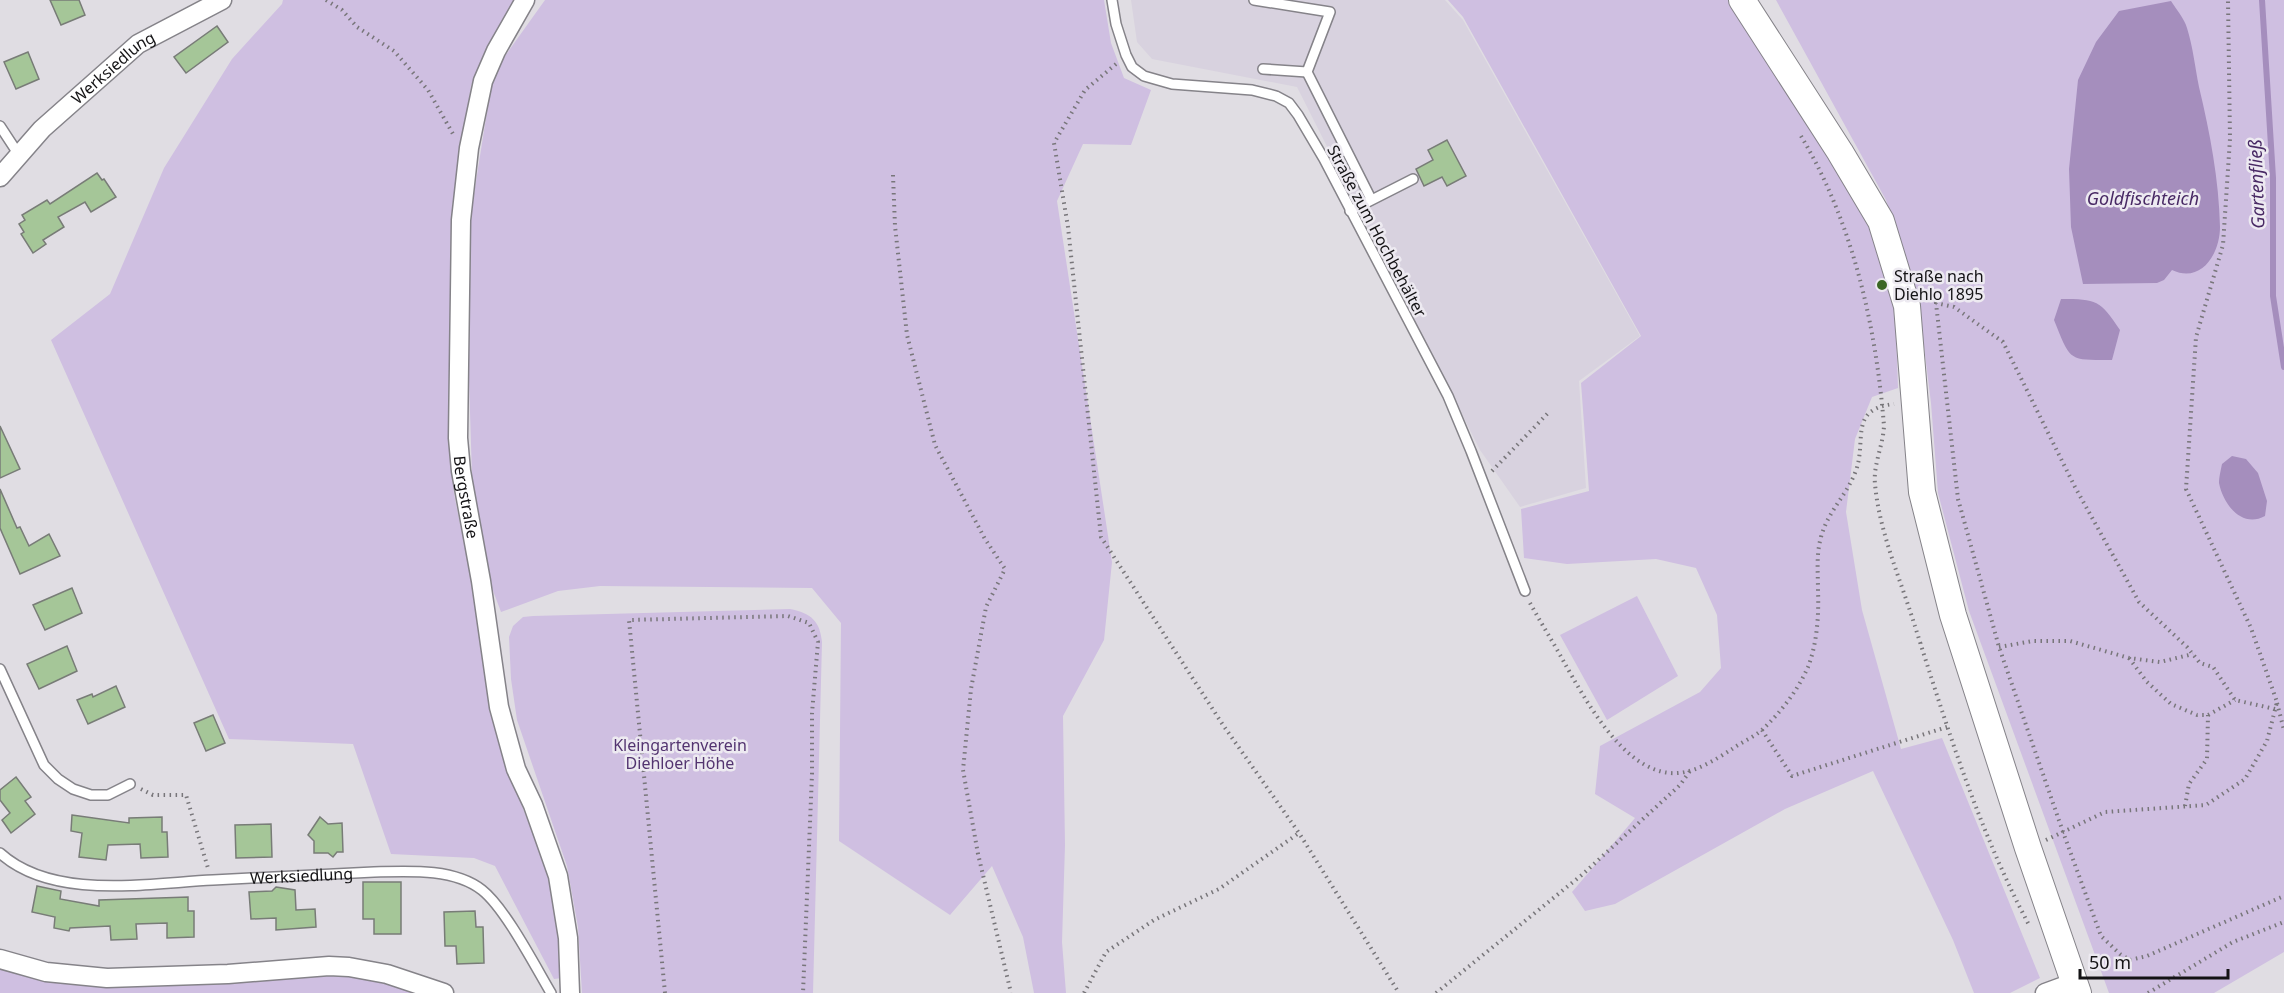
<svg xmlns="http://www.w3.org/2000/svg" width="2284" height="993" font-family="'Noto Sans',sans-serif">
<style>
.built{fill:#d8d2df}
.green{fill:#cfbfe1}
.water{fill:#a58ebd}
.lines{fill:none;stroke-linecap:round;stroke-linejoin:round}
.stream{stroke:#a58ebd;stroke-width:6}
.building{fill:#a5c698;stroke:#787c77;stroke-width:1.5}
.service-casing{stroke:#858389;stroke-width:12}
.minor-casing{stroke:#858389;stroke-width:21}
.secondary-casing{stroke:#858389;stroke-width:28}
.path{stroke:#78767a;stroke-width:4;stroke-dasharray:1.5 4.5;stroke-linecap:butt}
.service{stroke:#fff;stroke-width:9}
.minor{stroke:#fff;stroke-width:18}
.secondary{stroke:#fff;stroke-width:26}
.poi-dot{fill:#3b6725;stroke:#edeaf1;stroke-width:2}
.labels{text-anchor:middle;stroke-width:5;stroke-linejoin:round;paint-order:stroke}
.street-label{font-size:16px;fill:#141315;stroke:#edeaf1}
.poi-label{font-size:16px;fill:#141315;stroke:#edeaf1;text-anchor:start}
.park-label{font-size:16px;fill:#533470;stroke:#edeaf1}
.water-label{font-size:18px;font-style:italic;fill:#482964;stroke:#edeaf1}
</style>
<rect width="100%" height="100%" fill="#e0dde3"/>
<path class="built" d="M1131 0H1445L1463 20 1640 336 1579 381 1586 488 1520 507 1480 450 1297 87 1152 59 1137 42Z"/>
<g class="green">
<path d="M283 0H518L495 70 545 0H1104L1111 43 1124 78 1151 90 1131 145 1083 144 1057 201 1112 562 1104 640 1063 716 1065 845 1062 942 1066 993H1034L1023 937 992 866 950 915 839 841 841 623 812 588 600 586 558 591 501 612 489 580 472 476 469 380 470 219 493 74 478 68 471 86 452 208 451 376 448 436 454 494 512 780 550 878 560 935 562 978 554 979 495 866 474 858 391 854 353 744 229 739 51 340 110 294 164 168 232 59 282 4Z"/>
<path d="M1448 0H1749L1874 222 1895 302 1898 388 1872 397 1855 439 1846 512 1862 610 1901 749 1942 738 2040 978 2010 993H1974L1953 940 1873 771 1785 809 1615 904 1585 911 1572 892 1635 818 1595 794 1600 746 1700 692 1721 668 1717 615 1696 568 1656 559 1567 564 1524 558 1521 509 1589 491 1581 383 1641 336 1463 17Z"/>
<path d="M1776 0H2284V952L2214 993H2109L1969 611 1938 493 1931 403 1917 290 1914 289 1886 200Z"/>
<path d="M1637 596 1678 676 1607 720 1560 635Z"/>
<path d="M790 609C811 613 820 621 822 642L813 993H582L578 927 567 866 517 720 511 679 509 637 513 626 523 617 533 616Z"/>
<path d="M0 967 43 980 115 987 168 986 333 974 386 982 420 993H0Z"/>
</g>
<g class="water">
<path d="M2171 1C2176 9 2184 18 2187 28 2193 47 2195 67 2199 87 2210 133 2219 180 2220 227 2220 254 2201 284 2172 270L2164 280 2157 283 2083 284 2071 227 2069 169 2078 80 2096 42 2119 11Z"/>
<path d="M2061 299C2097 299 2100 300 2120 330L2112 360C2068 360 2071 362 2054 320Z"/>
<path d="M2232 456 2246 459 2258 473 2267 501 2265 516C2242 529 2223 504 2219 483 2219 477 2221 469 2222 464Z"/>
</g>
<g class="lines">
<path class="stream" d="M2262 0 2273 178V296L2284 367"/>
</g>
<g class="building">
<path d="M50 0H79L85 15 61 25Z"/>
<path d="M217 26 228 42 186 73 174 57Z"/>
<path d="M28 52 39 79 16 89 4 62Z"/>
<path d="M1447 140 1466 176 1447 186 1442 177 1424 186 1416 169 1433 160 1428 150Z"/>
<path d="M97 173 102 180 104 179 116 197 91 212 85 202 58 217 64 227 43 240 46 244 33 253 21 234 24 232 19 224 25 220 22 215 47 200 50 204Z"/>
<path d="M0 426 20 469 0 478Z"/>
<path d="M0 489 17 528 20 527 29 546 49 534 60 556 20 574 0 528Z"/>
<path d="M72 588 82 613 45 630 33 605Z"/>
<path d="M67 646 77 671 39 689 27 664Z"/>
<path d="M116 686 125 707 88 724 77 700 92 694 93 697Z"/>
<path d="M213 715 225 743 206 751 194 723Z"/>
<path d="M16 777 31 797 25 801 35 814 11 833 2 820 10 813 0 800V790Z"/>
<path d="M72 815 129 823V818L162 817V832H167L168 857 141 858 140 844 108 845 106 860 79 857 82 833 71 831Z"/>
<path d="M320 817 328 824 342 823 343 852H337L333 857 328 853H314V841L308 835Z"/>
<path d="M271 824 272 857 236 858 235 825Z"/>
<path d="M363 882H401V934H374V919H363Z"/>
<path d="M37 886 61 891 60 899 99 906V900L188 897V911H194V937L167 938V923L136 924 137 939 111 940 110 926 70 928 69 931 54 928 55 917 32 912Z"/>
<path d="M276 887 295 890 296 910 315 909 316 927 276 930V918L251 919 249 892 272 891Z"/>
<path d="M475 911 476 927H483L484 963 457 964 456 946H445L444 912Z"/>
</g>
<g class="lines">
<defs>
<g id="service">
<path d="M1112 0 1116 24 1126 55 1132 67 1144 76 1172 84 1252 90 1276 96 1289 103 1298 115 1324 159 1448 396 1471 451 1525 591"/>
<path d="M1254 0 1330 12 1307 72 1371 199"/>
<path d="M1263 69 1307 72"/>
<path d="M0 126 19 155"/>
<path d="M1350 211 1413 179"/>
<path d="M0 669 44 765 58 779 73 789 91 795H108L130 784"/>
<path id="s1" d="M0 853C53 901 148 883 213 880 267 877 321 875 374 872 408 871 454 868 482 890 505 908 535 966 551 993"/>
</g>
<g id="minor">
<path id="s2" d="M525 0 496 51 483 81 469 148 461 220 458 438 461 471 481 581 499 707 516 769 533 805 558 876 568 938 570 993"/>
<path id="s3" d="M0 177 42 129 138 44 222 0"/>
<path d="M0 959 46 972 107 978 228 974 329 966 349 967 387 974 444 993"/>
<path d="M2045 993 2075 982"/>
</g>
<path id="secondary" d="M1742 0 1840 152 1881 221 1907 306 1922 492 1953 615 2028 848 2078 993"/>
</defs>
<use href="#service" class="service-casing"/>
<use href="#minor" class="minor-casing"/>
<use href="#secondary" class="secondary-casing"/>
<g class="path">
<path d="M326 0 342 10 357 27 394 51 428 90 453 134"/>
<path d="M1116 64 1085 90 1054 143 1068 227 1101 537 1223 725 1299 833 1399 993"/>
<path d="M1801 136C1853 223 1876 326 1884 426 1883 446 1873 465 1875 484 1879 530 1899 576 1913 620 1946 724 1978 829 2029 925"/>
<path d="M893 175 895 226 907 335 935 445 985 539 1005 569 986 607 971 689 963 770 978 854 1011 993"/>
<path d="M1492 471 1550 411"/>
<path d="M1530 603C1541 623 1553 642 1564 662 1585 699 1622 769 1670 773 1692 775 1715 760 1732 749 1742 742 1754 737 1763 729 1781 712 1798 690 1808 667 1817 644 1819 615 1818 591 1818 572 1816 555 1821 537 1828 511 1846 496 1855 473 1868 442 1847 409 1894 404"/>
<path d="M1999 647 2033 641H2070L2129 658 2160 662 2193 654"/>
<path d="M2129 658 2147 682 2171 704 2197 715H2208L2235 700"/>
<path d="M2277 703 2284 730"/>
<path d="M2275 709 2235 700 2213 667 2200 663 2187 647 2139 602 2075 487 2003 342 1954 307 1936 303 1958 499 1999 647 2063 832 2101 936 2120 954 2130 960 2147 956 2284 896"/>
<path d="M1762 730 1792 776 1947 727"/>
<path d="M141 789 153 795H186L208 868"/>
<path d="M2185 806 2189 784 2207 759 2208 715"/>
<path d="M2046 840 2105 812 2206 805 2245 779 2267 741 2277 702 2251 628 2186 489 2196 337 2223 245 2230 139 2228 0"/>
<path d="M665 993 629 620 788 616 809 623 818 642 812 713V774L803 993"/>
<path d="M1084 993 1106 952 1154 920 1219 889 1299 833"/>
<path d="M1436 993 1583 874 1680 785 1690 771"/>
<path d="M2148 993 2233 942 2284 922"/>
</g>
<use href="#service" class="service"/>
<use href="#minor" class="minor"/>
<use href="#secondary" class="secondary"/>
</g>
<circle class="poi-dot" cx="1882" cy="285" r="6"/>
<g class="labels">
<g class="street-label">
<text dy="6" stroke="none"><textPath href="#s3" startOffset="158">Werksiedlung</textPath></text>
<text transform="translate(1377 231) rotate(62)" y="6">Straße zum Hochbehälter</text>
<text dy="6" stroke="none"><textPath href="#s2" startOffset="510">Bergstraße</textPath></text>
<text dy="6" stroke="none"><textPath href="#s1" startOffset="309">Werksiedlung</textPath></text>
</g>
<g class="poi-label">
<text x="1894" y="282">Straße nach<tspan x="1894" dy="18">Diehlo 1895</tspan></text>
</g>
<g class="park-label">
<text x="680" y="751">Kleingartenverein<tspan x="680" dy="18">Diehloer Höhe</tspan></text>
</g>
<g class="water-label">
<text transform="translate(2257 184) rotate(-92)" y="6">Gartenfließ</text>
<text x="2143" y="205">Goldfischteich</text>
</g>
</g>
<path d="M2080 969v9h148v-9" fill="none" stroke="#141315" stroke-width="3"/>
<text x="2089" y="969" font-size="18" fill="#141315" stroke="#edeaf1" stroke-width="4.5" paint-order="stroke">50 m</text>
</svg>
